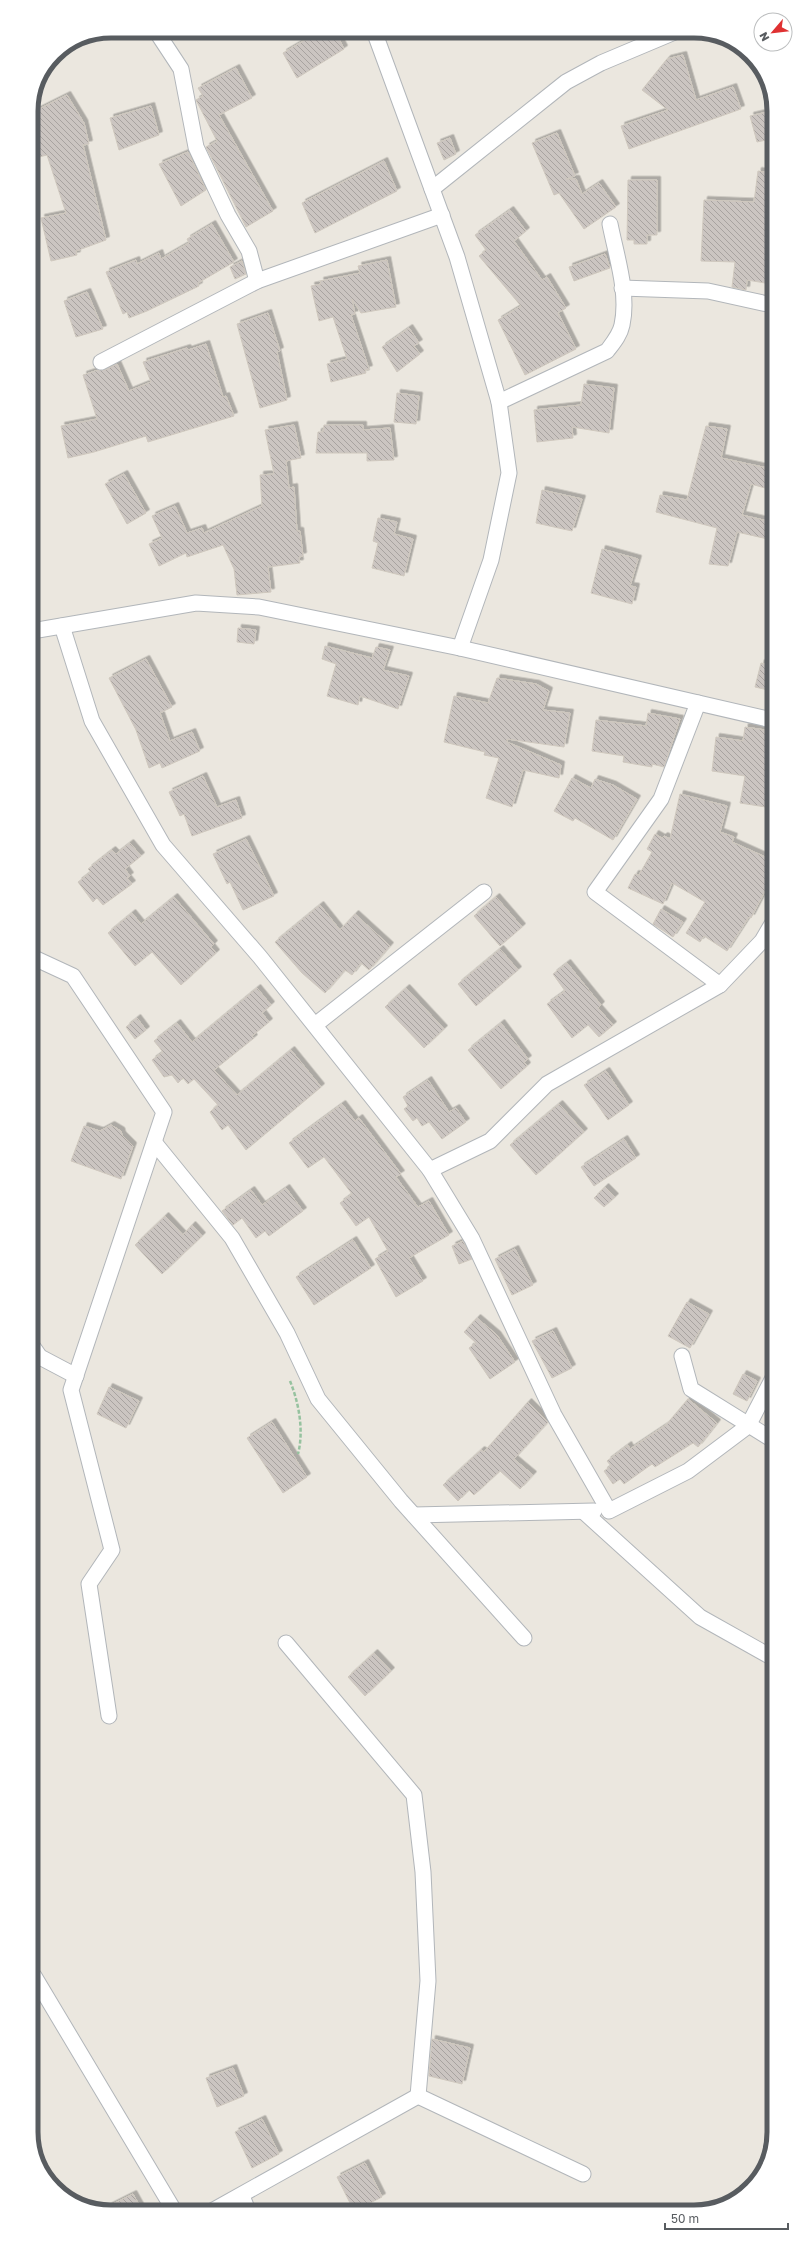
<svg xmlns="http://www.w3.org/2000/svg" width="805" height="2243" font-family="'Golos Text',sans-serif">
<style>
.building{fill:url(#building-back-hatch);stroke:#cfc8be;filter:url(#shadow)}
.lines{fill:none;stroke-linecap:round;stroke-linejoin:round}
.street-casing{stroke:#b2b6ba;stroke-width:17}
.path{stroke:#96c29f;stroke-width:2.5;stroke-dasharray:4 2;stroke-linecap:butt}
.street{stroke:#fff;stroke-width:15}
.rim{fill:none;stroke:#585c60;stroke-width:5}
</style>
<defs>
<pattern id="building-back-hatch" width="6" height="6" patternUnits="userSpaceOnUse"><rect width="6" height="6" fill="#cbc5c1"/><path d="M-1 5l2 2M0 0l6 6M5-1l2 2" fill="none" stroke="#a8a3a0"/></pattern>
<filter id="shadow"><feDropShadow dx="3.5" dy="-3.5" stdDeviation="0" flood-color="#0004"/></filter>
</defs>
<rect width="100%" height="100%" fill="#ebe7df"/>
<g class="building">
<path d="M320 31H335L344 49 297 78 283 53Z"/>
<path d="M683 55 696 100 733 87 741 109 629 149 621 126 668 110 642 90 667 59Z"/>
<path d="M236 68 252 98 219 115 273 211 246 227 206 147 217 141 196 100 203 96 198 88Z"/>
<path d="M67 95 84 123 89 144 83 145 106 240 76 251 77 255 51 261 41 218 66 213 47 155 39 157 31 123V113Z"/>
<path d="M151 106 159 135 119 150 110 118Z"/>
<path d="M771 111V139L757 142 750 116Z"/>
<path d="M557 133 575 176 566 179H576L582 194 599 183 616 207 584 229 559 193 554 195 532 143Z"/>
<path d="M450 138 456 154 444 160 437 143Z"/>
<path d="M188 152 206 190 181 206 159 164Z"/>
<path d="M384 161 397 191 315 233 302 203Z"/>
<path d="M758 171 771 173V284L747 280 746 290 732 287 735 262 701 261 704 200 754 202Z"/>
<path d="M628 180H657V235H647V244H634V240H627Z"/>
<path d="M510 210 526 231 514 241 542 280 547 277 566 308 558 313 576 349 525 375 498 320 521 306 479 256 486 250 475 235Z"/>
<path d="M212 224 234 262 198 283 199 286 147 311 129 318 127 312 123 314 106 272 136 260 137 264 159 253 161 259 189 243 187 239Z"/>
<path d="M605 254 610 268 574 281 569 267Z"/>
<path d="M387 260 396 307 361 313 352 299 355 314 351 315 369 369 365 370 366 373 331 382 327 364 347 359 333 317 319 321 311 286 321 284 320 281 360 273 358 266Z"/>
<path d="M242 261 246 274 235 279 230 267Z"/>
<path d="M87 292 103 329 76 337 64 301Z"/>
<path d="M268 313 280 351 277 352 287 400 260 408 237 324Z"/>
<path d="M409 328 419 343 414 346 420 354 397 372 382 347Z"/>
<path d="M206 344 223 397 226 396 234 416 148 442 146 436 94 452 68 458 61 426 97 419 83 375 98 370H105L117 364 129 391 151 382 143 362 187 348 188 350Z"/>
<path d="M584 384 614 388 609 433 572 427 573 438 537 442 534 410 581 405Z"/>
<path d="M397 393 419 396 416 424 394 422Z"/>
<path d="M294 425 301 458 286 461 289 488 294 487 297 531H300L303 556 299 557 300 563 268 567 271 592 237 595 234 569 223 545 187 557 186 553 159 566 149 544 162 538 152 516 175 506 187 533 202 528 204 533 262 506 260 475 274 474 265 430Z"/>
<path d="M324 425H363V430L390 428 394 460 367 461V453H316L318 432H323Z"/>
<path d="M706 426 727 429 721 458 772 469V490L751 484 742 515 772 522V540L737 532 728 566 709 564 717 528 656 512 660 495 687 500Z"/>
<path d="M124 474 146 513 127 524 105 484Z"/>
<path d="M542 490 582 499 572 531 536 523Z"/>
<path d="M378 518 397 522 394 534 413 539 404 576 372 568 378 543 373 541Z"/>
<path d="M602 549 638 559 630 586 636 587 632 604 591 593Z"/>
<path d="M238 628 256 630 254 644 237 642Z"/>
<path d="M325 646 372 658 376 647 390 650 383 670 409 676 398 709 360 696 358 705 327 696 336 664 322 659Z"/>
<path d="M146 659 172 707 160 713 170 741 192 732 200 751 162 768 160 763 149 768 136 730 109 678Z"/>
<path d="M761 663 772 666 768 690 755 687Z"/>
<path d="M497 678 536 684 549 691 543 710 570 713 564 747 507 739V742L561 765 559 778 523 770 512 807 486 798 499 758 484 755 485 752 444 742 454 696 488 703Z"/>
<path d="M648 713 680 719 664 767 652 764V767L623 762 624 756 592 751 596 720 646 726Z"/>
<path d="M745 727 765 730 764 733 772 736V764L766 784 772 785V808L740 803 745 776 712 771 716 737 743 741Z"/>
<path d="M203 776 217 807 236 800 242 818 192 836 184 814 180 816 169 792Z"/>
<path d="M572 778 591 788 595 779 613 785 637 799 613 840 575 818 573 821 554 811Z"/>
<path d="M680 794 727 806 720 832 734 837 732 842 772 860V878L767 890 766 889 751 918 749 917 727 951 704 936 700 942 686 933 705 902 672 883 663 904 628 888 635 874 639 875 652 852 647 849 655 834 662 838 664 836 670 839Z"/>
<path d="M246 839 274 896 243 910 230 882 227 884 213 854Z"/>
<path d="M130 843 141 856 125 869 130 876 127 878 132 884 103 905 97 898 93 902 78 882 91 872 88 869 112 850 116 854Z"/>
<path d="M174 897 214 944 211 947 216 953 181 985 152 952 135 966 108 933 132 913 141 924Z"/>
<path d="M496 897 522 927 500 946 474 916Z"/>
<path d="M320 905 340 930 355 914 390 946 369 970 361 963 352 975 345 970 325 993 302 973 275 942Z"/>
<path d="M661 909 683 922 673 937 653 924Z"/>
<path d="M500 949 518 970 476 1006 458 984Z"/>
<path d="M567 963 601 1005 598 1008 613 1025 599 1037 588 1025 572 1038 547 1004 565 991 553 974Z"/>
<path d="M257 988 271 1005 262 1013 269 1022 252 1036 254 1038 214 1070 237 1095 291 1050 321 1087 246 1150 228 1125 222 1130 210 1112 218 1105 194 1079 188 1084 183 1078 178 1083 172 1075 164 1077 152 1060 163 1052 154 1041 177 1023 192 1042Z"/>
<path d="M406 988 444 1029 424 1048 385 1007Z"/>
<path d="M137 1018 146 1030 135 1039 126 1027Z"/>
<path d="M501 1023 528 1059 524 1062 527 1066 501 1089 468 1050Z"/>
<path d="M606 1071 629 1105 608 1120 584 1085Z"/>
<path d="M428 1080 449 1112 456 1108 466 1122 442 1139 429 1122 422 1126 417 1118 413 1121 404 1109 408 1106 403 1097Z"/>
<path d="M342 1104 355 1121 359 1118 401 1174 396 1177 418 1207 429 1201 449 1235 409 1258 423 1281 396 1297 375 1259 388 1251 369 1217 356 1226 340 1203 352 1194 324 1157 308 1168 289 1143Z"/>
<path d="M559 1104 584 1132 536 1175 510 1145Z"/>
<path d="M111 1125 121 1131 122 1135 133 1146 121 1179 71 1161 84 1126 100 1131Z"/>
<path d="M624 1139 636 1158 594 1186 581 1167Z"/>
<path d="M605 1187 615 1197 604 1207 594 1198Z"/>
<path d="M286 1188 303 1211 269 1236 265 1231 256 1238 242 1218 233 1225 222 1211 251 1190 262 1205Z"/>
<path d="M165 1216 183 1235 192 1225 202 1236 162 1274 135 1245Z"/>
<path d="M353 1240 371 1268 314 1305 296 1277Z"/>
<path d="M463 1241 472 1259 459 1264 452 1246Z"/>
<path d="M515 1249 533 1285 512 1295 495 1259Z"/>
<path d="M687 1302 709 1314 690 1348 668 1336Z"/>
<path d="M477 1318 497 1335 515 1362 490 1379 469 1348 476 1343 464 1332Z"/>
<path d="M553 1331 572 1368 552 1378 532 1341Z"/>
<path d="M743 1374 757 1381 747 1401 733 1394Z"/>
<path d="M109 1387 139 1401 126 1428 97 1414Z"/>
<path d="M688 1399 717 1423 698 1447 693 1443 655 1467 652 1464 624 1484 620 1479 613 1484 604 1471 611 1466 607 1461 628 1445 630 1449 666 1425Z"/>
<path d="M528 1402 548 1422 514 1459 533 1475 520 1489 500 1471 474 1495 469 1490 458 1501 443 1485 481 1450 484 1452Z"/>
<path d="M272 1422 307 1477 283 1493 247 1438Z"/>
<path d="M374 1653 391 1671 365 1696 348 1677Z"/>
<path d="M432 2039 470 2048 462 2084 429 2076Z"/>
<path d="M233 2068 244 2096 217 2107 206 2078Z"/>
<path d="M262 2119 279 2154 252 2168 235 2132Z"/>
<path d="M365 2163 382 2197 354 2211 337 2177Z"/>
<path d="M133 2194 143 2212H105L101 2210Z"/>
</g>
<g class="lines">
<defs>
<g id="street">
<path d="M156 31 181 69 196 147 228 215 249 251 257 281"/>
<path d="M374 31 457 257 499 402 509 473 491 560 460 648"/>
<path d="M432 189 566 82 601 63 677 31"/>
<path d="M622 288 708 291 772 305"/>
<path d="M101 362 257 281 442 215"/>
<path d="M499 402 607 351C613 343 620 335 622 325 629 293 616 255 610 224"/>
<path d="M62 626 92 721 163 845 260 957 430 1170 490 1141 547 1084 720 985 762 941 772 924"/>
<path d="M32 631 196 603 259 607 460 648 772 720"/>
<path d="M698 703 661 799 595 892 720 985"/>
<path d="M32 957 73 976 164 1112 71 1390 112 1550 89 1584 109 1716"/>
<path d="M315 1025 484 892"/>
<path d="M154 1142 232 1238 287 1333 318 1399 401 1501 524 1638"/>
<path d="M430 1170 472 1239 554 1415 609 1511 688 1471 748 1426 773 1378"/>
<path d="M33 1347 40 1357 76 1376"/>
<path d="M682 1356 691 1389 773 1440"/>
<path d="M584 1512 700 1617 773 1658"/>
<path d="M414 1515 594 1511"/>
<path d="M286 1643 414 1795 423 1872 428 1981 418 2096"/>
<path d="M34 1976 175 2212"/>
<path d="M418 2096 583 2174"/>
<path d="M242 2196 248 2211"/>
<path d="M212 2211 418 2096"/>
</g>
</defs>
<use href="#street" class="street-casing"/>
<path class="path" d="M290 1381C299 1403 304 1431 298 1454"/>
<use href="#street" class="street"/>
</g>
<path d="M0 0H805V2243H0ZM111 38H694A73 73 0 0 1 767 111V2132A73 73 0 0 1 694 2205H111A73 73 0 0 1 38 2132V111A73 73 0 0 1 111 38Z" fill="#fff" fill-rule="evenodd"/>
<path class="rim" d="M111 38H694A73 73 0 0 1 767 111V2132A73 73 0 0 1 694 2205H111A73 73 0 0 1 38 2132V111A73 73 0 0 1 111 38Z"/>
<g transform="translate(773 32) rotate(242)"><circle r="19" fill="#ffffff" stroke="#bcbebf"/>
<path d="M0-3L7 15L0 10L-7 15Z" fill="#df3132"/>
<text y="-6" font-size="11" font-weight="bold" text-anchor="middle" fill="#585c60">N</text>
</g>
<path d="M665 2223v6h123v-6" fill="none" stroke="#585c60" stroke-width="2"/>
<text x="671" y="2223" font-size="12" fill="#585c60" stroke="#ffffff" stroke-width="3" paint-order="stroke">50 m</text>
</svg>
